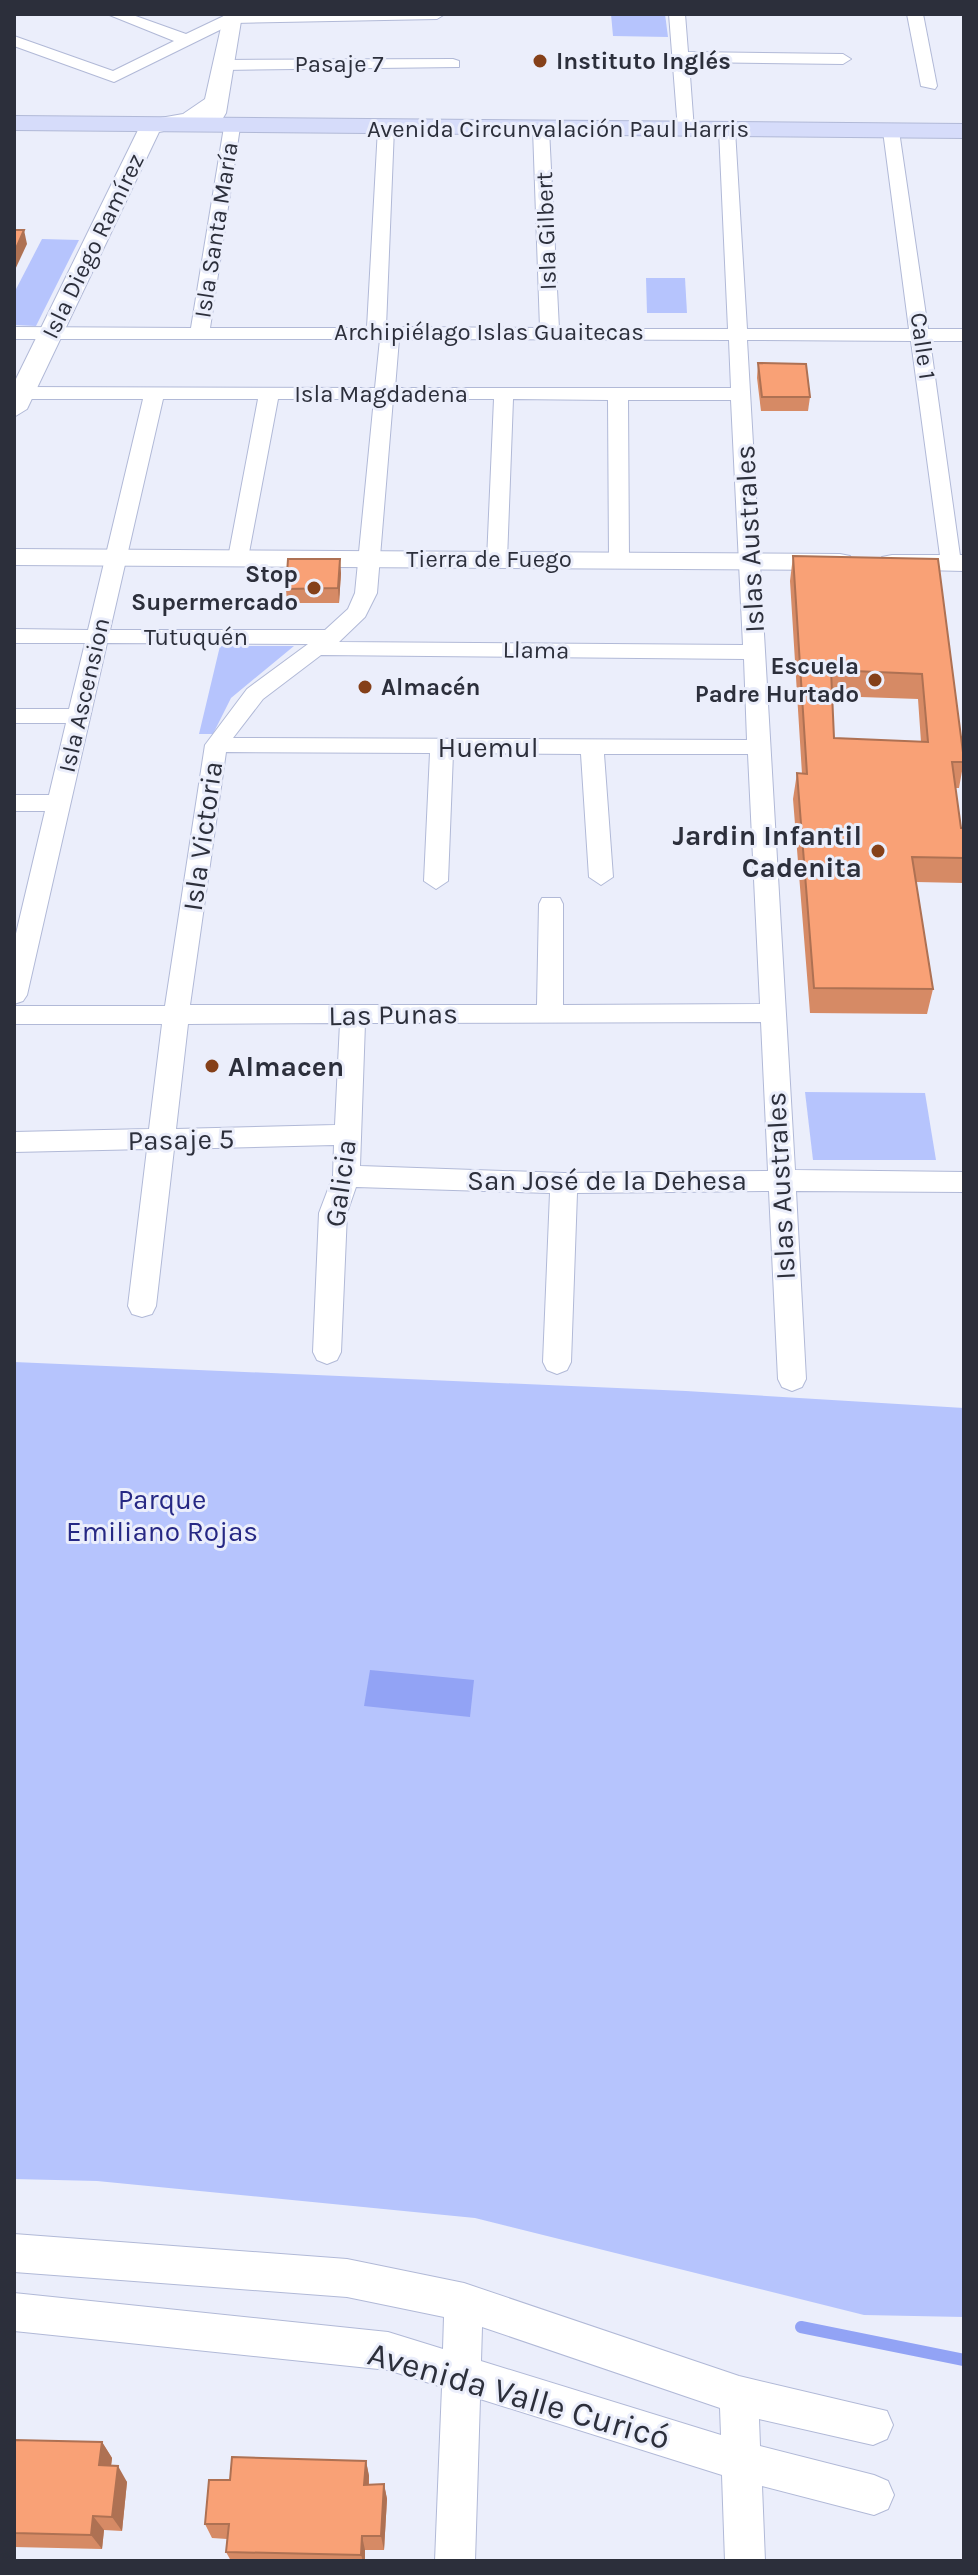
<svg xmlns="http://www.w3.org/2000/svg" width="978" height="2575" font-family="Karla,sans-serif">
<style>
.green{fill:#b6c4fd}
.water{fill:#92a3f5}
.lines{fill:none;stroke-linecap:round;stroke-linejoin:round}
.stream{stroke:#92a3f5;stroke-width:12}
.minor-casing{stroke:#b1b9d7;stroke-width:2}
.tertiary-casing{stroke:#b1b9d7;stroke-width:2}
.secondary-casing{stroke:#b1b9d7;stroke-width:2}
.minor{fill:#fff;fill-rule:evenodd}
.tertiary{fill:#fff;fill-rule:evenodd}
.secondary{fill:#d6dcfa;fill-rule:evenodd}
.wall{fill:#d68a65;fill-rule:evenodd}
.shaded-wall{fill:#ae7153}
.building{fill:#f9a176;stroke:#ae7153;stroke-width:2;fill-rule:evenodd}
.poi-dot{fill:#854019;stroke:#ebeefb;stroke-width:3}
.labels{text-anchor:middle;stroke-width:6;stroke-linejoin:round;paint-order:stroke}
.far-poi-label{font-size:24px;font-weight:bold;fill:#2c2f3b;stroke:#ebeefb;text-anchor:start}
.far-street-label{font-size:24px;fill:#2c2f3b;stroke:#ebeefb}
.street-label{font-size:28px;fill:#2c2f3b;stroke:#ebeefb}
.poi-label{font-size:28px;font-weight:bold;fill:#2c2f3b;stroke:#ebeefb;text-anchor:end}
.park-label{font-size:28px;fill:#262884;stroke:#ebeefb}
.near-street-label{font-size:34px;fill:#2c2f3b;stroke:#ebeefb}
</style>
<rect width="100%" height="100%" fill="#ebeefb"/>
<g class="green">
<path d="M611 14H665L668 37 613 36Z"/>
<path d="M42 239 79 240 36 326 14 325V293Z"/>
<path d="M646 278H685L687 313H647Z"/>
<path d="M220 646H294L231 698 213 734H199Z"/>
<path d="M805 1092 925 1093 936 1160H813Z"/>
<path d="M14 1362 686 1391 964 1408V2317L864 2315 475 2218 97 2181 14 2179Z"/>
</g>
<path class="water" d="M370 1670 474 1680 470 1717 364 1706Z"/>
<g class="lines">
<path class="stream" d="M801 2327 964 2360"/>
<defs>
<g id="minor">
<path d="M107 14H130L186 34 228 14H445L437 19 234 23 114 82 14 46V36L113 71 174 41Z"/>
<path d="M669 14H685L688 52 843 54 851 59 843 64 689 62 694 130 686 135 678 130Z"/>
<path d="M907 14H923L937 86 935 89 921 86Z"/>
<path d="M453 59 459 61V67L224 70 216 65 224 60Z"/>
<path d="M232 122 240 127 210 328H367L378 128 386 123 394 128 386 327 540 328 533 129 541 124 549 129 559 329H728L719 130 727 125 735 130 747 329H909L883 131 891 126 899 131 928 329H964V341H930L961 563 958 567H944L941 563 911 341 747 340 795 1170 964 1172V1192L796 1191 806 1379 802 1387 792 1391 782 1387 778 1379 769 1191 577 1193 571 1362 567 1370 557 1374 547 1370 543 1362 550 1193 356 1187 347 1213 341 1352 337 1360 327 1364 317 1360 313 1352 319 1213 333 1176 334 1145 174 1149 156 1306 152 1314 142 1317 132 1314 128 1306 147 1149 14 1152V1132L149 1129 162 1024H14V1006H165L205 745 247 689 308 644 107 643 27 995 23 1001 14 1004V942L45 811H14V795H49L66 723H14V709H69L85 643H14V629L88 630 143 399H22L15 397 14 391 22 387 375 388 380 339H14V327L191 328 224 127ZM399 339 729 340 731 388H395ZM163 399H258L228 558 238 564 248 558 278 399H374L355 593 348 609 325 630H110ZM393 399H494L487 560 497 566 507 560 513 399 608 400 609 560 619 566 629 560 628 400H731L743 645 339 642 365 617 377 593ZM321 655 744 659 747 740 233 738 263 699ZM226 752 430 753 424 881 436 889 448 881 453 753 581 754 589 877 601 885 613 877 604 754H748L760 1004 563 1005V904L560 898H542L539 904 537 1005H190ZM761 1022 768 1171 564 1173 360 1166 365 1023ZM340 1023 335 1125 176 1129 188 1024Z"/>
<path d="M14 2234 347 2259 464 2283 739 2376 887 2411 893 2425 887 2439 873 2445 759 2419 760 2446 874 2475 888 2481 894 2495 888 2509 874 2515 762 2486 765 2561H725L722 2475 480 2399 475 2561H435L442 2387 388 2370 14 2331V2293L388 2332 443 2349 444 2317 347 2297 14 2272ZM482 2327 720 2408 721 2435 481 2361Z"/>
</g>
<g id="tertiary">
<path d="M224 14H250L241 21 226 113 223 118 159 132 27 409 14 417V383L140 126 143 121 183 114 205 99Z"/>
<path d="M14 549 840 554 850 556 853 562 850 568 840 570 14 565Z"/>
<path d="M892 555H964V571L882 569 879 563 882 557Z"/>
</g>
<path id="secondary" d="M14 116 964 124V138L14 130Z"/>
</defs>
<use href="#minor" class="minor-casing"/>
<use href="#tertiary" class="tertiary-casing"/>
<use href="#secondary" class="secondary-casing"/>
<use href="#minor" class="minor"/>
<use href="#tertiary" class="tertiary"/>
<use href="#secondary" class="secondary"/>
</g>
<g class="wall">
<path d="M758 363 810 397 808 411H761L757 378Z"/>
<path d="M793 556 938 559 964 760 959 788H955L961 828H964V883L916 882 933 989 927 1014 810 1013 793 799 797 773 802 774 790 581ZM832 696 918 699 921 742 834 738Z"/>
<path d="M341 573 339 603H287L286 589Z"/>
<path d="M14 2440 102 2442 112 2458 111 2466 127 2482 122 2531 104 2530 102 2549 14 2547Z"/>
<path d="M366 2461 369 2476V2485L384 2484 387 2499 384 2550H365V2561H231L226 2552 227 2539 212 2538 205 2524 230 2480Z"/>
</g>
<g class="shaded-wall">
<path d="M24 230 27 244 14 272V253Z"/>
<path d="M340 559 341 573 339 603 338 588Z"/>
<path d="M102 2442 112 2458 109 2481 99 2465Z"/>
<path d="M366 2461 369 2476 368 2500 364 2485Z"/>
<path d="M118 2466 127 2482 122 2531 112 2517Z"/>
<path d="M384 2484 387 2499 384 2550 381 2536Z"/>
<path d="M93 2516 104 2530 102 2549 91 2535Z"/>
<path d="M362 2536 365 2550V2561H363L361 2555Z"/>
</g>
<g class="building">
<path d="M14 230H24L14 253Z"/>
<path d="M758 363 806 364 810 397H762Z"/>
<path d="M793 556 938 559 964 760V762H952L961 828H964V858L912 857 933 989 814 988 797 773 807 774ZM831 670 922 674 928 742 834 738Z"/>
<path d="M288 559H340L338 588 286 589Z"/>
<path d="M14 2440 102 2442 99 2465 118 2466 112 2517 93 2516 91 2535 14 2533Z"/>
<path d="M232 2457 366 2461 364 2485 384 2484 381 2536H362L361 2555 226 2552 229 2524H205L209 2480H230Z"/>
</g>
<g class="poi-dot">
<circle cx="540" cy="61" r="8"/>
<circle cx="314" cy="588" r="8"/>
<circle cx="875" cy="680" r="8"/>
<circle cx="365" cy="687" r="8"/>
<circle cx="878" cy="851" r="8"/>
<circle cx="212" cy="1066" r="8"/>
</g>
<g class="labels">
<g class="far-poi-label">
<text x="556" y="69">Instituto Inglés</text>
<text x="298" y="582" text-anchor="end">Stop<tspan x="298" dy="28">Supermercado</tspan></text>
<text x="859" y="674" text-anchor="end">Escuela<tspan x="859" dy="28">Padre Hurtado</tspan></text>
<text x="381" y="695">Almacén</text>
</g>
<g class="far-street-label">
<text x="339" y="72">Pasaje 7</text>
<text x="558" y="137">Avenida Circunvalación Paul Harris</text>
<text transform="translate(216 230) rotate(-81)" y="8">Isla Santa María</text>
<text transform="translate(546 231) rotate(-92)" y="8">Isla Gilbert</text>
<text transform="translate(93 246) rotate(-64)" y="8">Isla Diego Ramírez</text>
<text x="489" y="340">Archipiélago Islas Guaitecas</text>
<text transform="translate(923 346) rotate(82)" y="8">Calle 1</text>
<text x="381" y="402">Isla Magdadena</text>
<text x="489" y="567">Tierra de Fuego</text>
<text x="196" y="645">Tutuquén</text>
<text transform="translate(536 650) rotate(1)" y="8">Llama</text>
<text transform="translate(84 695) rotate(-77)" y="8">Isla Ascension</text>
</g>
<g class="street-label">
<text transform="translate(749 539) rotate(-93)" y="10">Islas Australes</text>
<text x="488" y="757">Huemul</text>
<text transform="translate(202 836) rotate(-82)" y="10">Isla Victoria</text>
<text transform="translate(393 1014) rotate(-1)" y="10">Las Punas</text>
<text transform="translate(181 1139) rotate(-1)" y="10">Pasaje 5</text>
<text x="607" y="1190">San José de la Dehesa</text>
<text transform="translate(340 1183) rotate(-82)" y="10">Galicia</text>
<text transform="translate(780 1186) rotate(-93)" y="10">Islas Australes</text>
</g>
<g class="poi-label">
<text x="862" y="845">Jardin Infantil<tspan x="862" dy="32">Cadenita</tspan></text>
<text x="228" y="1076" text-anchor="start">Almacen</text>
</g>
<g class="park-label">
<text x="162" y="1509">Parque<tspan x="162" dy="32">Emiliano Rojas</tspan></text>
</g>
<g class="near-street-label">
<text transform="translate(519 2395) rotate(16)" y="12">Avenida Valle Curicó</text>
</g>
</g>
<rect width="978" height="2575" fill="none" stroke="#2c2f3b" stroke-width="32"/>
</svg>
